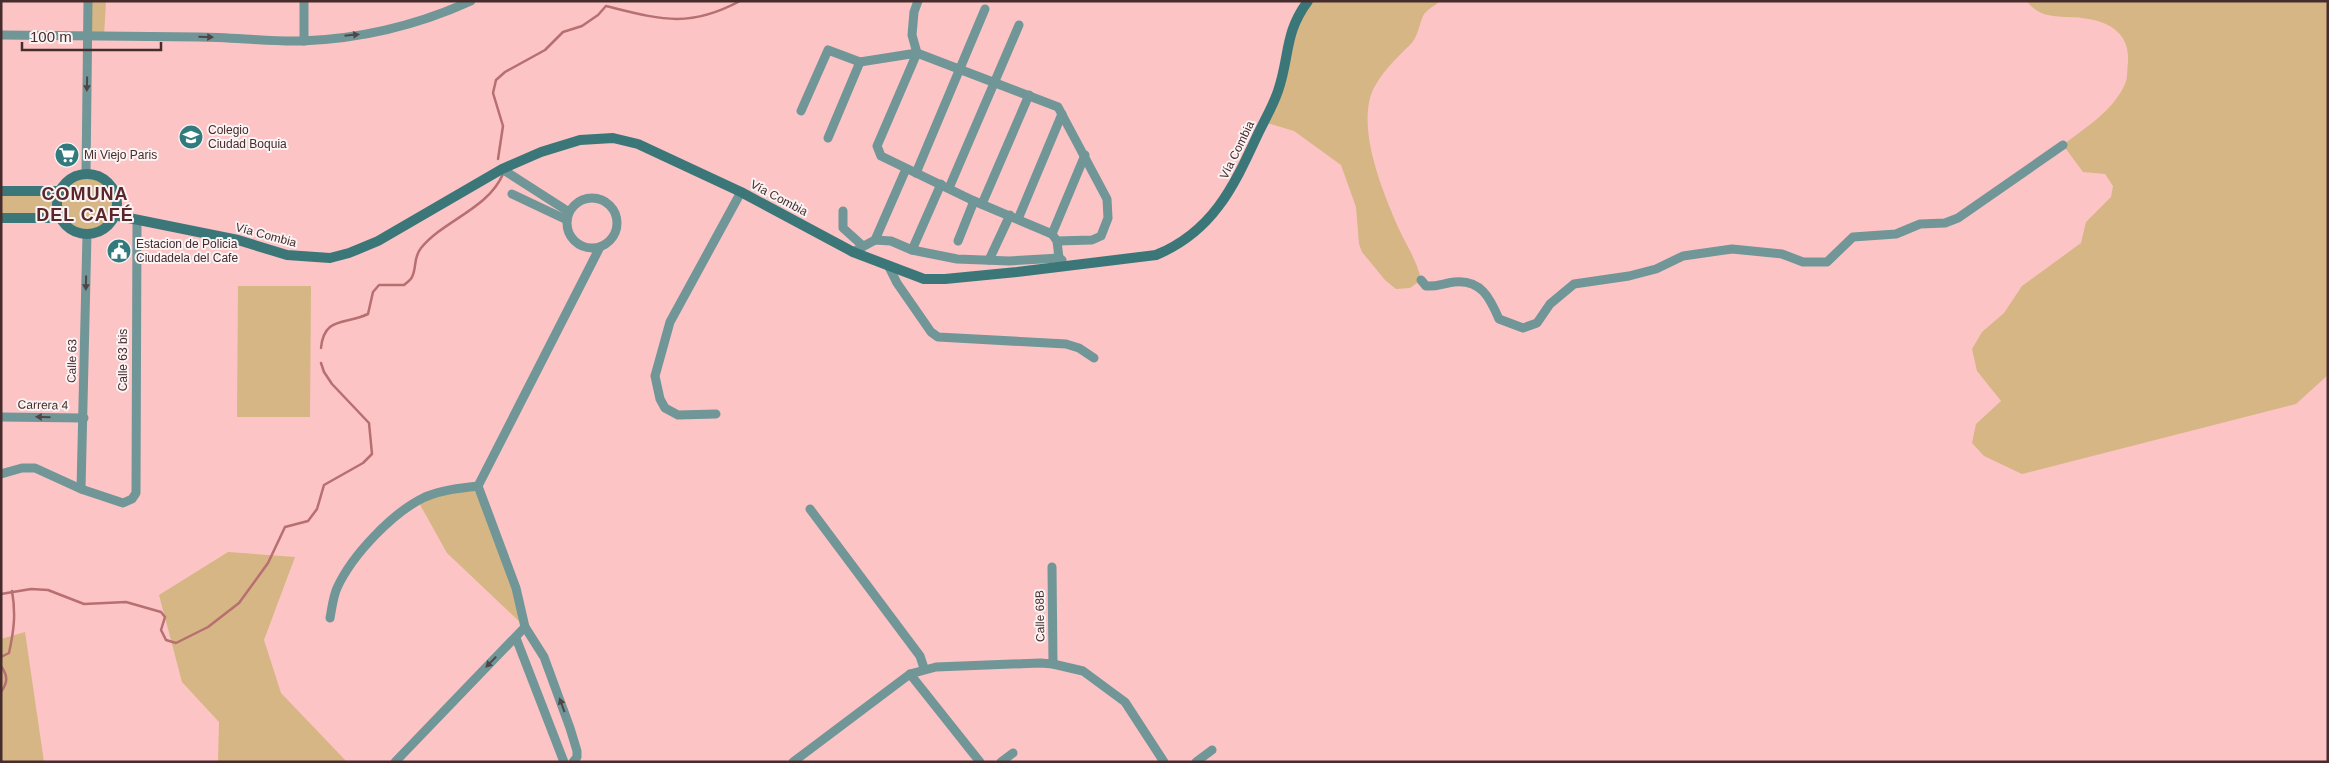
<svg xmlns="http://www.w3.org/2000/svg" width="2329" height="763" font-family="Helvetica,sans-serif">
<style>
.green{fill:#d6b684}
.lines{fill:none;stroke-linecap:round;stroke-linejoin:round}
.stream{stroke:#b76f71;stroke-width:2.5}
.street{stroke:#709697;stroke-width:9}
.secondary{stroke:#3b7779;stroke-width:10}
.oneway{fill:#504647}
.labels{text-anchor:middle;stroke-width:4;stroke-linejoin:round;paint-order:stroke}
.poi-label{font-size:12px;fill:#462c2c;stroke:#fbf3f3;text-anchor:start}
.street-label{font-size:12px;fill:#462c2c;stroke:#fbf3f3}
.district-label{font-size:18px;font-weight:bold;letter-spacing:1px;fill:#5b2629;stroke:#fbf3f3}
</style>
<rect width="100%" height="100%" fill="#fcc4c5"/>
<g class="green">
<path d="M88 1H106L104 36H88Z"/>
<path d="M1308 1H1441C1435 5 1426 10 1423 16 1419 25 1418 36 1411 44 1397 57 1375 79 1370 98 1360 137 1383 192 1398 227 1406 245 1417 260 1421 280L1410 288 1396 289 1385 280 1362 252 1359 244 1356 207 1341 165 1294 131 1264 122 1287 44Z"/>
<path d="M2027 1H2328V375L2296 404 2022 474 1984 456 1972 443 1976 424 2001 401 1977 371 1972 349 1982 332 2004 313 2022 286 2081 243 2086 222 2111 197 2113 186 2105 174 2083 172 2063 145C2086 127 2113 111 2125 84 2128 78 2127 68 2128 62 2130 33 2109 21 2082 18 2062 16 2040 20 2027 1Z"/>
<path d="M86 174C149 182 99 269 60 218H1V191H60L71 179Z"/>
<path d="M238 286H311L310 417H237Z"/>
<path d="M478 486 525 627 447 553 418 501Z"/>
<path d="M228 552 295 557 264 640 281 693 347 762H218L219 722 182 682 159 595Z"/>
<path d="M25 632 44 762H1V639Z"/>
</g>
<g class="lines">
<g class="stream">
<path d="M498 159 503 126 493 93 496 80 505 72 545 50 563 32 582 26 598 15 606 6C659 19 688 29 740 1"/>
<path d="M321 348C324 316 345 325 368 314L373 292 379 285H404C406 283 411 280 412 277 417 267 413 258 421 248 444 220 488 209 503 174"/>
<path d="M1 594 31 589 48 590 84 604 126 602 161 612 165 617 161 630 166 640 176 643 208 627 239 603 268 563 285 527 308 521 317 509 324 485 363 463 372 454 369 423 332 384 324 372 321 363"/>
<path d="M1 657 9 653C14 630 16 614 12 591"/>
<path d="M1 666C8 676 8 682 1 692"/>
</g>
<g class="street">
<path d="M918 1 914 12 912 35 917 53 877 146 881 156 974 201 1052 234 1057 241 1059 258"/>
<path d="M1 35C67 36 133 36 199 37 233 37 267 42 302 41 360 39 418 25 471 1"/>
<path d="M304 41V1"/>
<path d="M801 111 828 50 860 62 917 53 1058 107 1107 199 1108 218 1101 236 1092 240 1057 241"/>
<path d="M828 138 860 62"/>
<path d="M502 169 569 212"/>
<path d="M916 173 985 9"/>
<path d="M86 174 88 1"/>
<path d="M949 188 1019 25"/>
<path d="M512 194 567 220"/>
<circle cx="592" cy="223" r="25"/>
<path d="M982 204 1029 95"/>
<path d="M843 211V228L863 246"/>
<path d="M1018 219 1062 114"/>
<path d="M1052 234 1085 155"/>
<path d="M875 240 906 169"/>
<path d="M958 241 974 201"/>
<path d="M912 250 941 184"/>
<path d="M853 252 875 240 891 241 912 250 957 259 1009 261 1059 258 1062 260"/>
<path d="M989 260 1010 215"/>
<path d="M888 265 897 283 931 332 938 337 1066 344 1079 348 1094 358"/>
<path d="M1421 280 1426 286C1437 287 1444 283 1454 282 1481 279 1490 298 1499 319L1523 328 1537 323 1550 304 1574 284 1629 276 1656 269 1683 256 1732 249 1782 254 1803 262H1827L1853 237 1896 234 1920 224 1945 223 1958 218 2063 145"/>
<path d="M716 414 678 415 665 408 660 399 655 376 670 322 741 192"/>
<path d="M1 417 84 418"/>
<path d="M1 474 22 468H35L81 489 123 503 132 499 136 493 137 220"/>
<path d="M81 489 87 234"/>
<path d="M810 509 920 656 924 668"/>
<path d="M1052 567 1053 664"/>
<path d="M330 618C332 608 333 597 337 588 352 555 393 512 425 497 442 490 460 488 478 486"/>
<path d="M516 638 564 762"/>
<path d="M910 674 980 762"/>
<path d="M395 762 525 627"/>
<path d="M573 762 577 757V751L570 728 544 657 525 627 516 588 478 486 600 247"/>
<path d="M793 762 910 674 936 667 1040 663 1053 664 1083 671 1125 702 1164 762"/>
<path d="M1001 762 1013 753"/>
<path d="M1196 762 1212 750"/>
</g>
<g class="secondary">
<circle cx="87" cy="204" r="30"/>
<path d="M1 191H60"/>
<path d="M114 215 238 240 287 255 330 258 349 253 378 241 502 169 541 152 580 140 613 138 638 144 741 192 853 252 924 279H945L1017 272 1156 255C1212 232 1233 188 1257 136 1264 121 1273 106 1278 91 1290 56 1284 33 1308 1"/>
<path d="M1 218H60"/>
</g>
</g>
<defs><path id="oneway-solid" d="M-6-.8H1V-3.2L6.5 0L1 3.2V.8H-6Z" transform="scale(1.25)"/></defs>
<g class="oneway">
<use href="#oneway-solid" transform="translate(352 35) rotate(-6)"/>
<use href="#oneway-solid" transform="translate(206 37) rotate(2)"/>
<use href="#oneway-solid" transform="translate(87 84) rotate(91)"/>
<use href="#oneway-solid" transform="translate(86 283) rotate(91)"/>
<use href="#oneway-solid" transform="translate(43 417) rotate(-179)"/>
<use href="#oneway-solid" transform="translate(491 662) rotate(134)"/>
<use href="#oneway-solid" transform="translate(562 705) rotate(-110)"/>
</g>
<defs>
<symbol id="school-disc" viewBox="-11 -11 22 22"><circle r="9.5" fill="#317a7d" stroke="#fbf3f3"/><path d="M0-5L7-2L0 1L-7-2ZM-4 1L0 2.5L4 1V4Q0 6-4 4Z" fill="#fff"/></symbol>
<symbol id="supermarket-disc" viewBox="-11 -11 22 22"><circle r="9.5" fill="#317a7d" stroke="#fbf3f3"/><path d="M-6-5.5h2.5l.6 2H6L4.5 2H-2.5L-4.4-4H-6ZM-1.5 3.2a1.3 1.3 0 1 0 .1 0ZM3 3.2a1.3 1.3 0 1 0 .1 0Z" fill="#fff"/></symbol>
<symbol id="civic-disc" viewBox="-11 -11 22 22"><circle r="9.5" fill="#317a7d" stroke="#fbf3f3"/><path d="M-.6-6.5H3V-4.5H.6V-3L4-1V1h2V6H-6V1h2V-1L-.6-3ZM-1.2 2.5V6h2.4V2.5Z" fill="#fff"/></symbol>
</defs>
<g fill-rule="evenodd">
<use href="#school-disc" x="177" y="123" width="28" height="28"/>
<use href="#supermarket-disc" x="53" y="141" width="28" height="28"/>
<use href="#civic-disc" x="105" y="237" width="28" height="28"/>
</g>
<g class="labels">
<g class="poi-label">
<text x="208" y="134">Colegio<tspan x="208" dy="14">Ciudad Boquia</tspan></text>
<text x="84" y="159">Mi Viejo Paris</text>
<text x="136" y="248">Estacion de Policia<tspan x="136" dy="14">Ciudadela del Cafe</tspan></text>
</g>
<g class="street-label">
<text transform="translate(1237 150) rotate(-64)" y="4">Vía Combia</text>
<text transform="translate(779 198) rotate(28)" y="4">Vía Combia</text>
<text transform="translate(266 235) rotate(15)" y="4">Vía Combia</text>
<text transform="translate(123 360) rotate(-90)" y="4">Calle 63 bis</text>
<text transform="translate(72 361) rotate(-89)" y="4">Calle 63</text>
<text transform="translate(43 405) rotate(1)" y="4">Carrera 4</text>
<text transform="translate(1040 616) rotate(-91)" y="4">Calle 68B</text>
</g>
<g class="district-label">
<text x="85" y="200">COMUNA<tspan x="85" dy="21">DEL CAFÉ</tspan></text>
</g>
</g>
<rect width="2329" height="763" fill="none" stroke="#462c2c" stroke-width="5"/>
<path d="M22 42v8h139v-8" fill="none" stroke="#462c2c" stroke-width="2.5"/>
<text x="30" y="42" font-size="15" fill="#462c2c" stroke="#fbf3f3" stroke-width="4" paint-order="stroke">100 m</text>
</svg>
